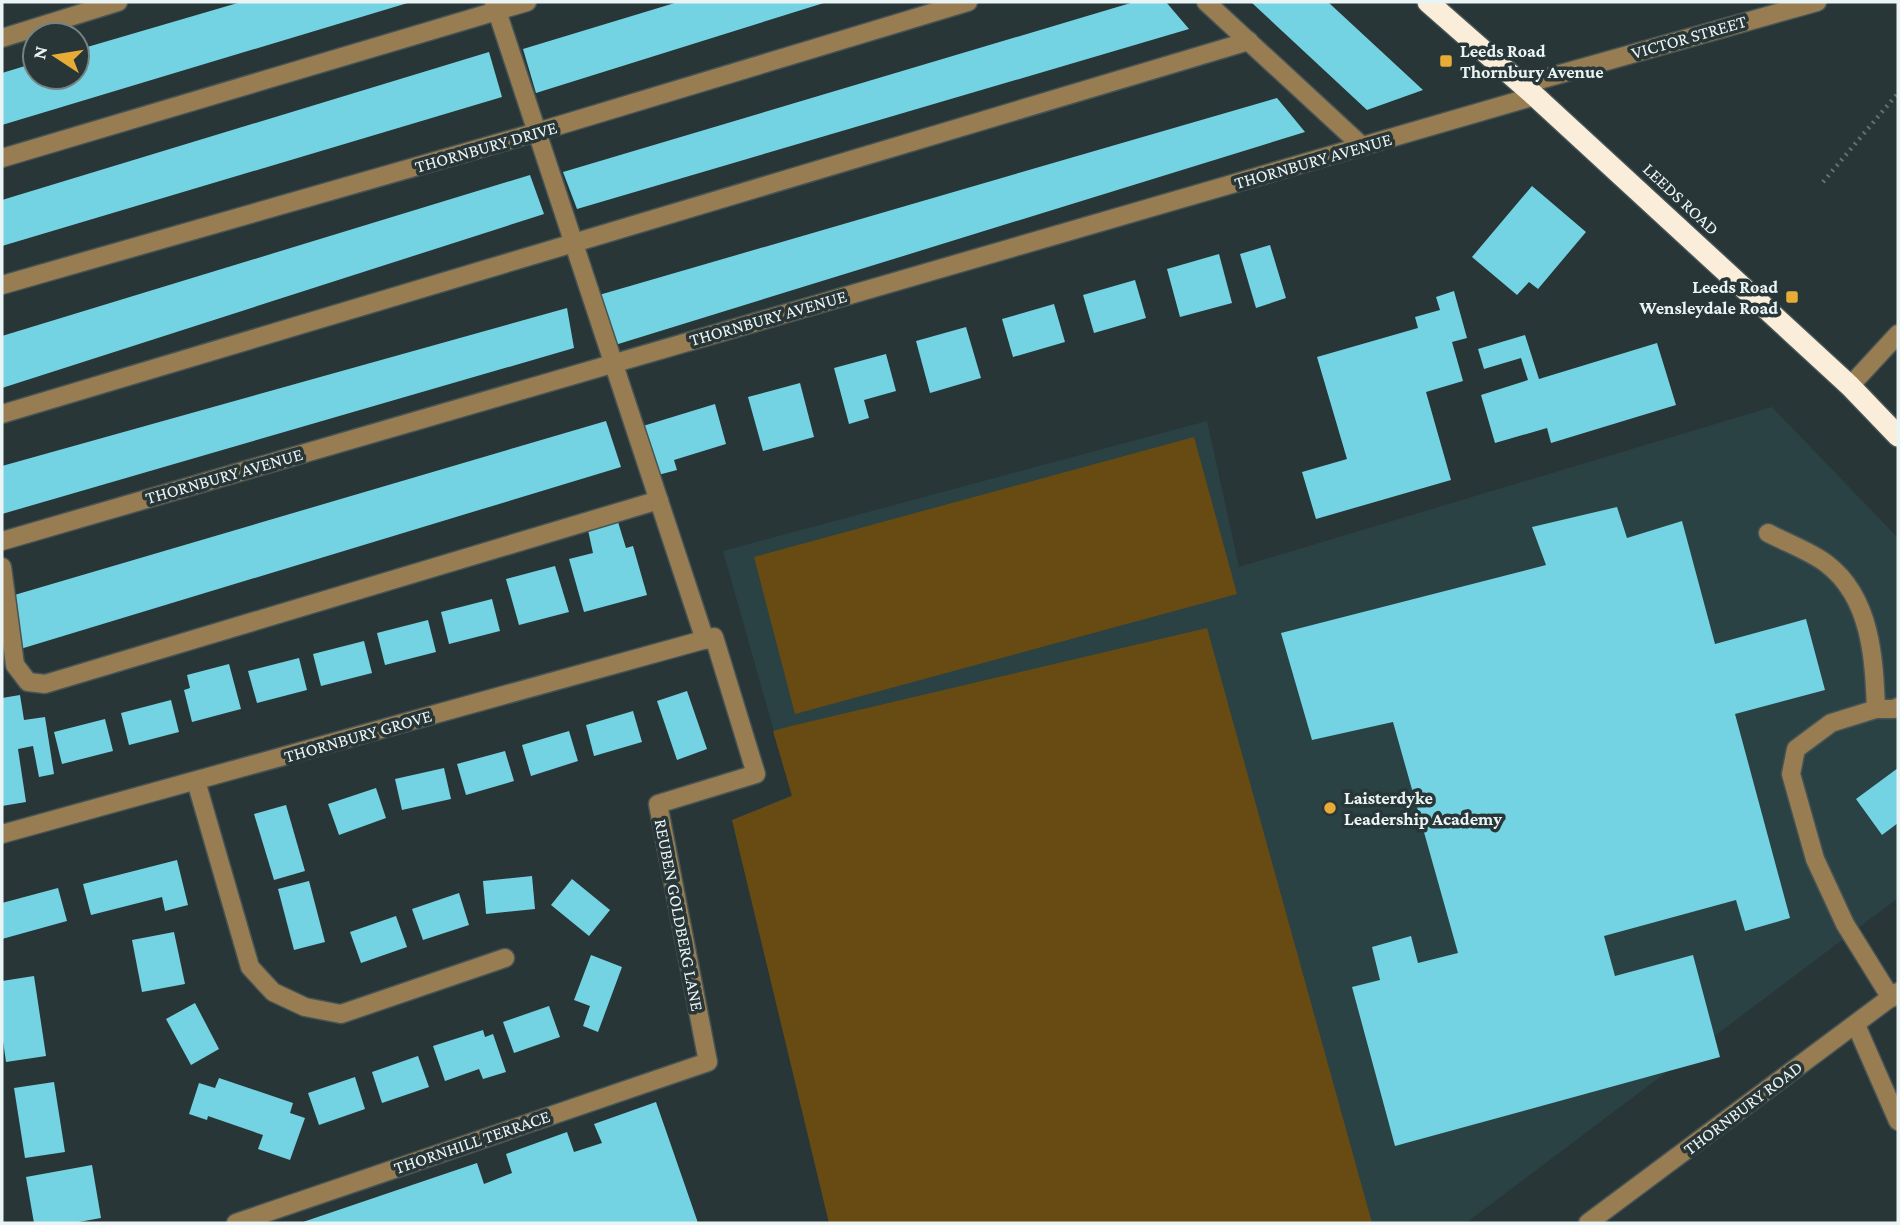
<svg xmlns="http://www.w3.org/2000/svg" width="1900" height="1225" font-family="'Crimson Pro',serif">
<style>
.built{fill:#2b4245}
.green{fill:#674b13}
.building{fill:#74d3e2}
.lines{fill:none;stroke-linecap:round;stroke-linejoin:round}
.minor-casing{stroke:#475456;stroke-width:21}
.highway-casing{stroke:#475456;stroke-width:24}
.path{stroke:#636f71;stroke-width:4.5;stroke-dasharray:2 5;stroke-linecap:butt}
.minor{stroke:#977d51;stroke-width:18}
.highway{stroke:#faedd9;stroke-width:21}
.poi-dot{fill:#e7ac36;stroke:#283638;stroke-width:2.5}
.labels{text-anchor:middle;stroke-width:7;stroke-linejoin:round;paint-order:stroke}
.street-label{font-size:18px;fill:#ebf4f5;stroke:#283638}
.poi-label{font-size:18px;font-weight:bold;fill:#ebf4f5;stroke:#283638;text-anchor:start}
</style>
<rect width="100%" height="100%" fill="#283638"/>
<path class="built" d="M1772 407 1898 538V898L1466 1223H829L732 820 792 795 723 551 1207 421 1239 567Z"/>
<g class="green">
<path d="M1194 437 1237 594 795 714 754 557Z"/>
<path d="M1207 628 1372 1223H829L732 820 792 796 773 731 791 726Z"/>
</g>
<g class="building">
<path d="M241 2H411L2 125V73L35 63V77H77V50Z"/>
<path d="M678 2H827L536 93 523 49Z"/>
<path d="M1134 2H1166L1189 29 577 209 563 172Z"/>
<path d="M1251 2H1328L1423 90 1367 110Z"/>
<path d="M489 52 502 97 2 246V200Z"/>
<path d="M1277 98 1305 132 615 345 599 295Z"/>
<path d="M530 175 544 214 2 388V336Z"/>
<path d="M1532 186 1586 232 1538 289 1529 282 1517 295 1472 257Z"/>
<path d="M1270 245 1286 298 1256 308 1240 254Z"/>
<path d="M1219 254 1232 303 1180 317 1167 269Z"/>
<path d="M1135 280 1146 318 1094 333 1083 295Z"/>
<path d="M1454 291 1467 338 1452 342 1463 381 1426 392 1451 480 1316 519 1302 472 1347 459 1317 357 1418 328 1415 317 1440 310 1436 297Z"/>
<path d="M1054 304 1065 342 1013 357 1002 319Z"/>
<path d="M567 308 574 348 2 514V466Z"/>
<path d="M966 327 981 378 930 393 916 341Z"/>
<path d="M1525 335 1539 379 1657 343 1676 405 1551 443 1547 428 1495 443 1481 395 1528 380 1521 358 1484 369 1478 349Z"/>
<path d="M886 354 896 391 864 400 869 418 849 424 834 368Z"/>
<path d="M800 383 814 437 763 451 748 397Z"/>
<path d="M715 404 726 444 674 460 677 470 658 475 643 426Z"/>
<path d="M606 421 621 467 17 650 11 596Z"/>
<path d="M1617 507 1627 538 1682 521 1715 644 1806 619 1825 690 1735 714 1790 918 1745 931 1736 900 1604 936 1615 976 1693 955 1720 1057 1395 1146 1352 987 1380 980 1372 947 1411 936 1418 963 1458 953 1393 722 1312 740 1281 633 1546 565 1532 527Z"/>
<path d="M618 522 626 548 633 546 647 595 584 612 569 559 593 553 588 530Z"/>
<path d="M555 566 569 612 519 625 506 579Z"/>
<path d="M492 599 500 631 449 644 441 612Z"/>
<path d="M428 620 436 652 385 665 377 633Z"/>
<path d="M364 641 372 673 321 686 313 654Z"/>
<path d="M299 658 307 690 257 703 248 671Z"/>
<path d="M229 664 241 709 192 722 184 690 190 688 187 675Z"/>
<path d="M687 691 707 749 677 760 657 701Z"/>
<path d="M20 695 24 720 45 717 54 774 39 777 33 746 18 749 26 802 2 806V698Z"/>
<path d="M171 700 179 732 129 745 121 713Z"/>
<path d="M633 711 642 742 594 756 586 725Z"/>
<path d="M105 719 113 751 62 764 54 732Z"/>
<path d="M569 731 578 761 531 776 522 745Z"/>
<path d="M505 751 514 781 466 795 457 764Z"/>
<path d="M444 768 451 799 402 810 395 779Z"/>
<path d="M1898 768V823L1882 835 1856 799Z"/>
<path d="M376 788 386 818 339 835 328 804Z"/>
<path d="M286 805 305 871 274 880 254 814Z"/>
<path d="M177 860 188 905 165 911 162 897 91 915 83 884Z"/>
<path d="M532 876 535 909 486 914 483 881Z"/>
<path d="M572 879 610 910 589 936 551 905Z"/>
<path d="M309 881 325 942 294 950 278 889Z"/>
<path d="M58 888 67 921 2 939V903Z"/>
<path d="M459 893 469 925 423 940 412 909Z"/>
<path d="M396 916 407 947 361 963 350 932Z"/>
<path d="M174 932 185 984 142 992 132 940Z"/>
<path d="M591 955 622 967 598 1032 583 1026 590 1006 574 1000Z"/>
<path d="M34 976 46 1056 6 1062 2 1034V981Z"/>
<path d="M195 1003 219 1049 191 1065 166 1019Z"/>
<path d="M549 1006 560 1037 514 1053 503 1022Z"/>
<path d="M483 1030 485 1037 493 1034 506 1072 483 1079 479 1069 445 1081 433 1046Z"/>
<path d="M418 1056 429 1087 382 1103 372 1072Z"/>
<path d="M355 1077 365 1109 319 1125 308 1093Z"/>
<path d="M219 1078 293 1103 290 1113 305 1118 290 1160 258 1149 263 1135 208 1116 207 1120 189 1114 199 1083 215 1088Z"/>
<path d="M54 1082 65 1152 25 1158 14 1088Z"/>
<path d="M656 1102 698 1223H300L477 1163 484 1184 512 1173 506 1154 567 1132 574 1152 602 1143 594 1124Z"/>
<path d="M92 1165 101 1218 73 1223H34L26 1177Z"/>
</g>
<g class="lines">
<defs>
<g id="minor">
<path d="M494 2 705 640"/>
<path d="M1206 2 1362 146"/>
<path d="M2 38 118 2"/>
<path d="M1521 85 1817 2"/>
<path d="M2 158 527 2"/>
<path d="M2 285 537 132 968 2"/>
<path d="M1850 386 1898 334"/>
<path d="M2 414 1249 41"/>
<path d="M1768 533C1785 542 1812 552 1827 564 1871 598 1874 658 1876 709"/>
<path d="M2 541 1535 96"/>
<path d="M2 567 15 665 28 682 45 684 659 500"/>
<path d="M196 781 250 967 273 992 305 1007 341 1014 505 958"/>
<path d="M2 834 714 637 756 774 658 804 708 1062 236 1223"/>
<path d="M1891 998 1845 924 1815 859 1791 774 1796 749 1831 723 1876 709H1894L1898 707"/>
<path d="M1856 1025 1898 1121"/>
<path d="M1588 1223 1898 992"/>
</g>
<path id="highway" d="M1428 2 1535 96 1850 386 1898 436"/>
</defs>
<use href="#minor" class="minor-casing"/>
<use href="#highway" class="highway-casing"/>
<path class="path" d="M1823 182 1898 93"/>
<use href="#minor" class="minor"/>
<use href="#highway" class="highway"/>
</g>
<g class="poi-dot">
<rect x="1439" y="54" width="14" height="14" rx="3.5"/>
<rect x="1785" y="290" width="14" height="14" rx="3.5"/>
<circle cx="1330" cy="808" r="7"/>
</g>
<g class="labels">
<g class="street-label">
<text transform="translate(1689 37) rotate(-16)" y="6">VICTOR STREET</text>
<text transform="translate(486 147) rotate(-16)" y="6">THORNBURY DRIVE</text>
<text transform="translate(1313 161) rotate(-16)" y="6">THORNBURY AVENUE</text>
<text transform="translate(1681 199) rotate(43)" y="6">LEEDS ROAD</text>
<text transform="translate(768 318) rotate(-16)" y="6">THORNBURY AVENUE</text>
<text transform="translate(224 476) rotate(-16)" y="6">THORNBURY AVENUE</text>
<text transform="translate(358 736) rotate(-16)" y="6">THORNBURY GROVE</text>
<text transform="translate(679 915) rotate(79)" y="6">REUBEN GOLDBERG LANE</text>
<text transform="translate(1743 1108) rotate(-37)" y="6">THORNBURY ROAD</text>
<text transform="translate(472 1142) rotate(-19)" y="6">THORNHILL TERRACE</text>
</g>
<g class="poi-label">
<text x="1460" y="57">Leeds Road<tspan x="1460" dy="21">Thornbury Avenue</tspan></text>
<text x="1778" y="293" text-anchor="end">Leeds Road<tspan x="1778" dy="21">Wensleydale Road</tspan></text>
<text x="1344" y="804">Laisterdyke<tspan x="1344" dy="21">Leadership Academy</tspan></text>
</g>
</g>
<rect width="1900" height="1225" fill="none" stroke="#ebf4f5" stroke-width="7"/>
<g transform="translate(56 56) rotate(282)"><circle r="33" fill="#283638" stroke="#768284" stroke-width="2"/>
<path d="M0-5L12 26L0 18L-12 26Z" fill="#e7ac36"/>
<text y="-10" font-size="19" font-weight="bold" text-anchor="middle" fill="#ebf4f5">N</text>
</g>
</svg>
